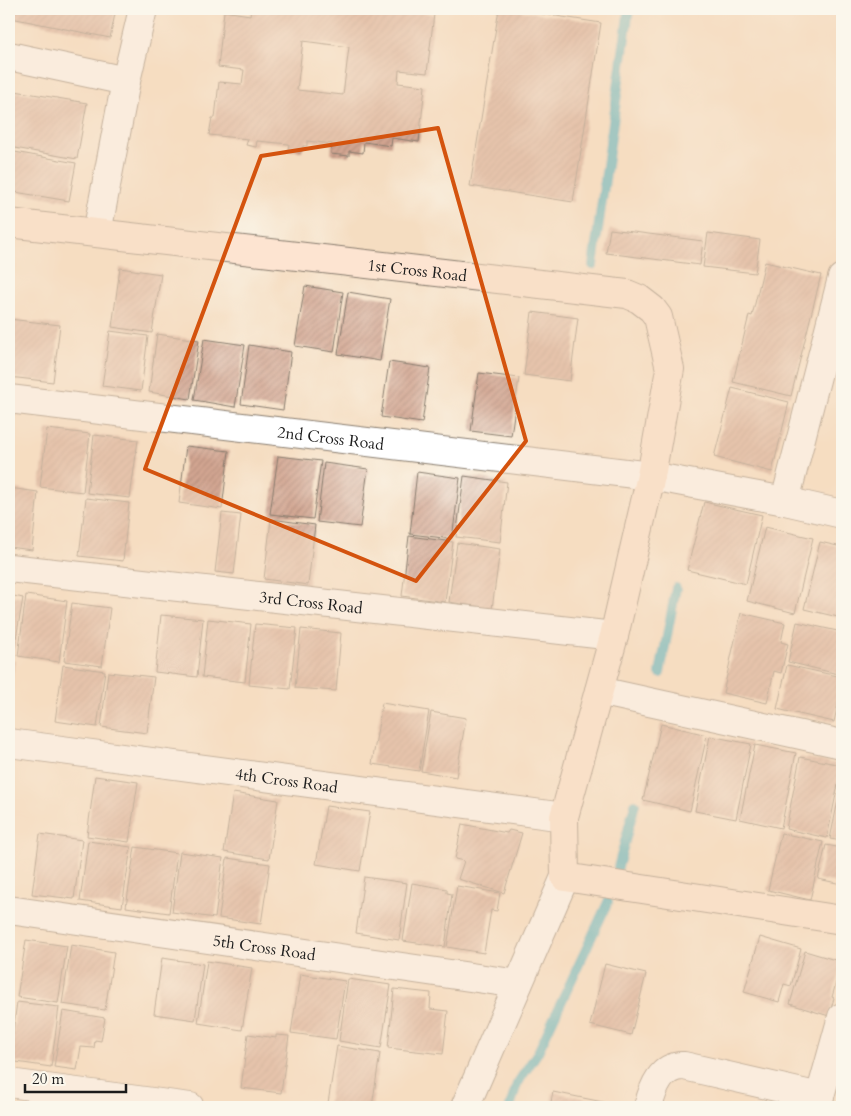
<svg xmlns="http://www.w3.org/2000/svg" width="851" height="1116" font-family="Cardo,serif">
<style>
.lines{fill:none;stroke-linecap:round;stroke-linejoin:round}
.stream{stroke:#41adc0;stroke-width:10}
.building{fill:url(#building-hatch);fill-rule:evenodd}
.street-casing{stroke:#887c6e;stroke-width:30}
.secondary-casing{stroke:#887c6e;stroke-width:30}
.street{stroke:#fff;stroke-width:28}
.secondary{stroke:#fde4d1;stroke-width:28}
.marked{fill:none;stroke:#d4530e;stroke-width:4;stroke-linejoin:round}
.labels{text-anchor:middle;stroke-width:4;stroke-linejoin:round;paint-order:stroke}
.street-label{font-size:16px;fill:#1c1c1c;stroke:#fbf7ec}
</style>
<defs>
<pattern id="building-hatch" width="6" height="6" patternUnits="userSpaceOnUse" patternTransform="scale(1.25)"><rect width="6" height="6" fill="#d2a591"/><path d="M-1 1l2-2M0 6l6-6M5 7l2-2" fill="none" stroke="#b48d7c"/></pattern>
</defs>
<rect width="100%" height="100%" fill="#fbf7ec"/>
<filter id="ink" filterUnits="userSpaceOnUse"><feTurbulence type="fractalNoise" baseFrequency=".02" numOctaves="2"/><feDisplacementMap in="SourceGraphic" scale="10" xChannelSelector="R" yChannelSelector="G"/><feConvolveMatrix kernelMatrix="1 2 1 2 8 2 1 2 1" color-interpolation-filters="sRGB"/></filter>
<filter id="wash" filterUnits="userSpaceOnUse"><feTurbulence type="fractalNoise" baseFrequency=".0096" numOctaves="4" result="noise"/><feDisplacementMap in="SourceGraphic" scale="20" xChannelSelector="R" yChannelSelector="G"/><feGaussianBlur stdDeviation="1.12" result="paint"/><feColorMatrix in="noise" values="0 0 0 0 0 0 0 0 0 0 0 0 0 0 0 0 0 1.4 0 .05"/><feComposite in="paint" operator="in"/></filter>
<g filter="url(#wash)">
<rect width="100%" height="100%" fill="#f5ddc1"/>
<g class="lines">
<g class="stream">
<path d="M593 265 629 9"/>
<path d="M660 673 676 588"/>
<path d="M618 867 635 804"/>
<path d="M510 1107 517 1084 538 1052 608 902"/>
</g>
</g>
<g id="blocks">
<g class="building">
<path d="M13 9H116L110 38 11 18Z"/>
<path d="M251 9H388L434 14 427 73 399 70 398 83 425 86 419 142 392 138 391 146 364 142 363 153 349 151V156L331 154 332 144 307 141V146H303L302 151 288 150 289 144 257 141 256 147 246 145 248 139 209 135 212 118H215L219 82 242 84 244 70 218 67 224 11 250 15ZM303 41 349 47 343 95 297 90Z"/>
<path d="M499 9H511L601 23 573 202 470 186Z"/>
<path d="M9 90 87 103 77 159 9 147Z"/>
<path d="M9 151 76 163 69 201 9 191Z"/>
<path d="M610 229 703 241 700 265 606 253Z"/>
<path d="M708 233 760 240 755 273 703 267Z"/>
<path d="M765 262 821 275 791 396 733 382 749 315 752 316Z"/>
<path d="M120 268 161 274 152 333 112 327Z"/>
<path d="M305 286 343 292 334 352 295 346Z"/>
<path d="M348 292 390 299 380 361 338 354Z"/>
<path d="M532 312 578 318 570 381 524 375Z"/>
<path d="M9 319 60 325 53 382 9 377Z"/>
<path d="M110 331 148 336 141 391 102 386Z"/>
<path d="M157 334 199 340 190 399 149 392Z"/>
<path d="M204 339 245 345 235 407 194 400Z"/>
<path d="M249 345 291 352 283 410 241 404Z"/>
<path d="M389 362 430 368 422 423 381 417Z"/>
<path d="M479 373 519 378 511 436 471 431Z"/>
<path d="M732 388 789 402 772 472 714 457Z"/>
<path d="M47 429 90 434 83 492 40 487Z"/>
<path d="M94 435 138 440 130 498 87 493Z"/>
<path d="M186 446 229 451 222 509 179 503Z"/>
<path d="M278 456 321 461 313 519 270 514Z"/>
<path d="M324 463 368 469 360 527 317 522Z"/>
<path d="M417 472 460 478 452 539 410 534Z"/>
<path d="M464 476 507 482 500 542 456 537Z"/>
<path d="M9 488 38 492 32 550 9 547Z"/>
<path d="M86 498 129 503 123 561 79 556Z"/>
<path d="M704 502 762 515 746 584 687 570Z"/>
<path d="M222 513 241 515 234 574 215 572Z"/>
<path d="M271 519 315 525 308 585 264 579Z"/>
<path d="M765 527 813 538 795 613 747 601Z"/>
<path d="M409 536 453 542 445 602 402 596Z"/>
<path d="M820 542 842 547V618L804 609Z"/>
<path d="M457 543 500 549 492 609 449 602Z"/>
<path d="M9 595 23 598 13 656 9 655Z"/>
<path d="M26 595 67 601 59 662 18 656Z"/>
<path d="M72 603 110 608 102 666 64 661Z"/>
<path d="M741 613 785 623 781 642 788 644 781 673 774 671 767 703 723 693Z"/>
<path d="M161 615 203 619 197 677 155 672Z"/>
<path d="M208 619 251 624 245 682 202 677Z"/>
<path d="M797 622 842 632V675L788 662Z"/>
<path d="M255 624 297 628 290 689 249 685Z"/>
<path d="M301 629 341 633 336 691 295 688Z"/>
<path d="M9 660 15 661 10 691H9Z"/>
<path d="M63 665 105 671 97 727 55 721Z"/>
<path d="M787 665 842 677V686L834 722 777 709Z"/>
<path d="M108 672 154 677 147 733 101 727Z"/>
<path d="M842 697V714L838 713Z"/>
<path d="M382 703 429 711 419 771 372 764Z"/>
<path d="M431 712 466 718 456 777 421 771Z"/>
<path d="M661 724 707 735 690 811 643 800Z"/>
<path d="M710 736 751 744 736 819 695 811Z"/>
<path d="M755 745 796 753 781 828 740 819Z"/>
<path d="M800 757 842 765 827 838 786 829Z"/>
<path d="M95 776 138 782 129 842 87 836Z"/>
<path d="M841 786H842V841L830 839Z"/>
<path d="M233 793 278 800 269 859 224 852Z"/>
<path d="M326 806 370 812 360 871 316 864Z"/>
<path d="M462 824 507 833 509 830 522 833 504 893 458 879 464 861 455 859Z"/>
<path d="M781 833 823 842 810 900 768 890Z"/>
<path d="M40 834 82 840 74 899 32 894Z"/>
<path d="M88 841 131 847 122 907 80 901Z"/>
<path d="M826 845 842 848V884L818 879Z"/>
<path d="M135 847 177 853 169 913 126 907Z"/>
<path d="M180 852 223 858 215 918 172 912Z"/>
<path d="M227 858 270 864 261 924 219 918Z"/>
<path d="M364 877 407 883 399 940 356 933Z"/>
<path d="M412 883 447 889V893L452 894 445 947 403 941Z"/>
<path d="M457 886 500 893 497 911 491 910 484 953 447 947Z"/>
<path d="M760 937 801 949 791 986 784 984 779 1002 744 992Z"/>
<path d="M26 940 67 946 58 1003 17 997Z"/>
<path d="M71 945 114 952 105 1010 62 1004Z"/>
<path d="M805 951 842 962 832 997 834 998 829 1016 790 1004Z"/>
<path d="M162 958 203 964 195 1020 154 1014Z"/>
<path d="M207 961 252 968 242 1030 198 1023Z"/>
<path d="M605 964 646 974 631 1035 590 1025Z"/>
<path d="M300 974 345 981 336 1039 291 1033Z"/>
<path d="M348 979 391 985 381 1048 339 1041Z"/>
<path d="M394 989 431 993 430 1009 448 1011 443 1054 388 1048Z"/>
<path d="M17 1002 59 1007 51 1067 9 1061Z"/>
<path d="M63 1011 105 1018 101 1041 95 1040 94 1048 81 1047 77 1070 54 1067Z"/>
<path d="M248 1034 276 1038V1035L289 1036 281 1093 241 1088Z"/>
<path d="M337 1046 380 1053 372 1107H359L328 1103Z"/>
<path d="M553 1092 608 1103 607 1107H550Z"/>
</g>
</g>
</g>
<g filter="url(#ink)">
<use href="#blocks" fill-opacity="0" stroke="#887c6e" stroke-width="1"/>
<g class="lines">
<defs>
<g id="street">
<path d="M9 56 126 81"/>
<path d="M97 233 126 81 143 9"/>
<path id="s1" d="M9 399 651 476 785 501 842 514"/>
<path d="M785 501 842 278"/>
<path id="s2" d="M9 568 614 636"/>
<path d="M599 691 842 744"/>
<path id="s3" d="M9 743 564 817"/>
<path id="s4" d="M9 910 518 984"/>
<path d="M9 1083 190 1107"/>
<path d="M465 1107 565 877"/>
<path d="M648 1107C653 1088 661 1065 684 1066L820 1097"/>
<path d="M817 1107 842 1017"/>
</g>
<g id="secondary">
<path id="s5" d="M9 223 627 294 639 299 652 309 658 317 670 369 651 476 614 636 564 817 565 877 842 920"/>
</g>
</defs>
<use href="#street" class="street-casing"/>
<use href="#secondary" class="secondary-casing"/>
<use href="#street" class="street"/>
<use href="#secondary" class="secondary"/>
</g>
</g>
<path d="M0 0H851V1116H0ZM438 128 526 441 416 581 145 469 261 156Z" fill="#f5ddc1" fill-opacity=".55" fill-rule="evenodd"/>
<path class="marked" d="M438 128 526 441 416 581 145 469 261 156Z"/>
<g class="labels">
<g class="street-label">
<text dy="6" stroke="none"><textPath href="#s5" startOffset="411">1st Cross Road</textPath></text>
<text dy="6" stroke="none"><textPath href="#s1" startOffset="324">2nd Cross Road</textPath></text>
<text dy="6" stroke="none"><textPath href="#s2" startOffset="304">3rd Cross Road</textPath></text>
<text dy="6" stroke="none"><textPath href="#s3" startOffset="280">4th Cross Road</textPath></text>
<text dy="6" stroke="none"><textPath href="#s4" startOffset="258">5th Cross Road</textPath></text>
</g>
</g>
<rect width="851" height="1116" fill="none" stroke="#fbf7ec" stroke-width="30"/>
<path d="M25 1084v8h101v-8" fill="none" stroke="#1c1c1c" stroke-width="2.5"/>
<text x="32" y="1084" font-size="15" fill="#1c1c1c" stroke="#fbf7ec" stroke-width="4" paint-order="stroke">20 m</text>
</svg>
